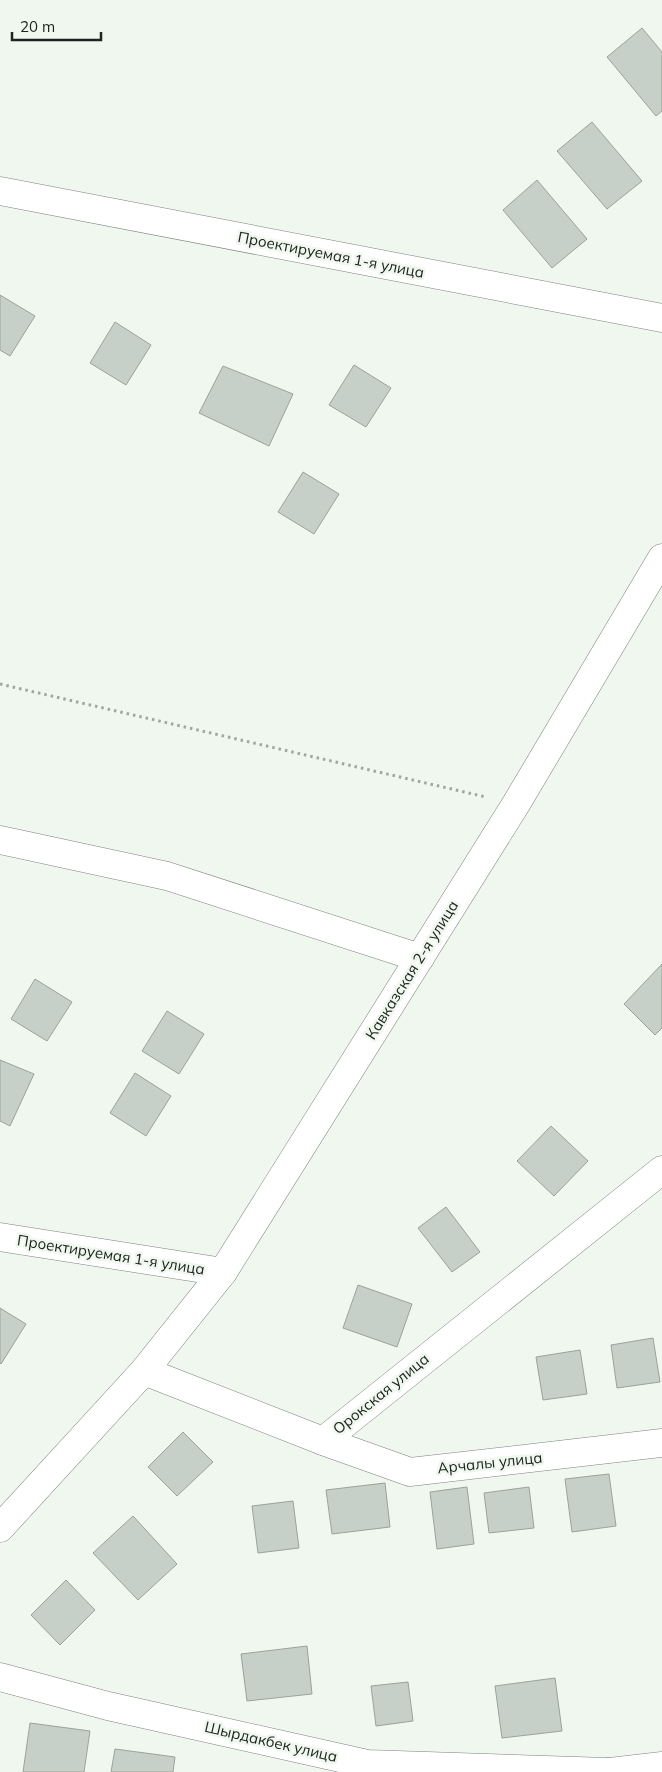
<svg xmlns="http://www.w3.org/2000/svg" width="662" height="1772" font-family="Mulish,sans-serif">
<style>
.building{fill:#c7d0c8;stroke:#9aa39b}
.lines{fill:none;stroke-linecap:round;stroke-linejoin:round}
.minor-casing{stroke:#7c847d;stroke-width:29}
.path{stroke:#a0a6a0;stroke-width:3;stroke-dasharray:2.5 4;stroke-linecap:butt}
.minor{stroke:#fff;stroke-width:28}
.labels{text-anchor:middle;stroke-width:5;stroke-linejoin:round;paint-order:stroke}
.street-label{font-size:15px;fill:#202320;stroke:#eff7ef}
</style>
<rect width="100%" height="100%" fill="#eff7ef"/>
<g class="building">
<path d="M642 28 662 52V111L656 116 607 57Z"/>
<path d="M592 122 642 181 607 209 557 151Z"/>
<path d="M537 180 587 239 552 268 503 210Z"/>
<path d="M0 295 35 316 10 356 0 350Z"/>
<path d="M115 322 151 345 126 385 90 363Z"/>
<path d="M354 365 391 388 366 427 329 405Z"/>
<path d="M223 366 293 394 269 446 199 413Z"/>
<path d="M303 472 339 494 314 534 278 512Z"/>
<path d="M662 964V1028L655 1035 624 1004Z"/>
<path d="M35 979 72 1002 47 1041 11 1019Z"/>
<path d="M167 1011 204 1034 179 1074 142 1051Z"/>
<path d="M0 1060 34 1074 10 1126 0 1121Z"/>
<path d="M135 1073 171 1096 146 1136 110 1113Z"/>
<path d="M551 1126 588 1161 554 1196 517 1161Z"/>
<path d="M446 1207 480 1252 452 1272 418 1228Z"/>
<path d="M358 1285 412 1304 397 1347 343 1328Z"/>
<path d="M0 1308 26 1324 1 1364 0 1363Z"/>
<path d="M653 1338 660 1382 617 1388 611 1345Z"/>
<path d="M580 1350 587 1394 543 1400 536 1357Z"/>
<path d="M183 1432 213 1462 177 1496 148 1467Z"/>
<path d="M609 1474 616 1526 572 1532 565 1479Z"/>
<path d="M385 1483 390 1527 332 1534 326 1490Z"/>
<path d="M467 1487 474 1544 437 1549 430 1492Z"/>
<path d="M529 1487 534 1528 489 1533 484 1493Z"/>
<path d="M293 1501 299 1548 258 1553 252 1506Z"/>
<path d="M133 1516 177 1564 138 1600 93 1553Z"/>
<path d="M66 1580 95 1610 60 1645 31 1615Z"/>
<path d="M307 1646 312 1694 247 1701 241 1654Z"/>
<path d="M555 1678 562 1731 502 1738 495 1686Z"/>
<path d="M408 1682 413 1721 376 1726 371 1686Z"/>
<path d="M30 1723 90 1731 84 1772H23Z"/>
<path d="M115 1749 175 1757 173 1772H111Z"/>
</g>
<g class="lines">
<defs>
<g id="minor">
<path d="M0 191 662 318"/>
<path d="M0 840 167 876 420 958"/>
<path d="M0 1237 223 1272"/>
<path d="M144 1371 323 1441 662 1170"/>
<path d="M323 1441 410 1472 662 1443"/>
<path d="M0 1528 144 1371 223 1272 516 804 662 558"/>
<path d="M0 1677 108 1706 367 1764 607 1772"/>
<path d="M610 1772 662 1766"/>
</g>
</defs>
<use href="#minor" class="minor-casing"/>
<path class="path" d="M0 684 486 797"/>
<use href="#minor" class="minor"/>
</g>
<g class="labels">
<g class="street-label">
<text transform="translate(331 255) rotate(11)" y="5">Проектируемая 1-я улица</text>
<text transform="translate(412 970) rotate(-58)" y="5">Кавказская 2-я улица</text>
<text transform="translate(111 1255) rotate(9)" y="5">Проектируемая 1-я улица</text>
<text transform="translate(381 1394) rotate(-39)" y="5">Орокская улица</text>
<text transform="translate(490 1463) rotate(-6)" y="5">Арчалы улица</text>
<text transform="translate(271 1742) rotate(13)" y="5">Шырдакбек улица</text>
</g>
</g>
<path d="M12 32v8h89v-8" fill="none" stroke="#202320" stroke-width="2.5"/>
<text x="20" y="32" font-size="15" fill="#202320" stroke="#eff7ef" stroke-width="4" paint-order="stroke">20 m</text>
</svg>
